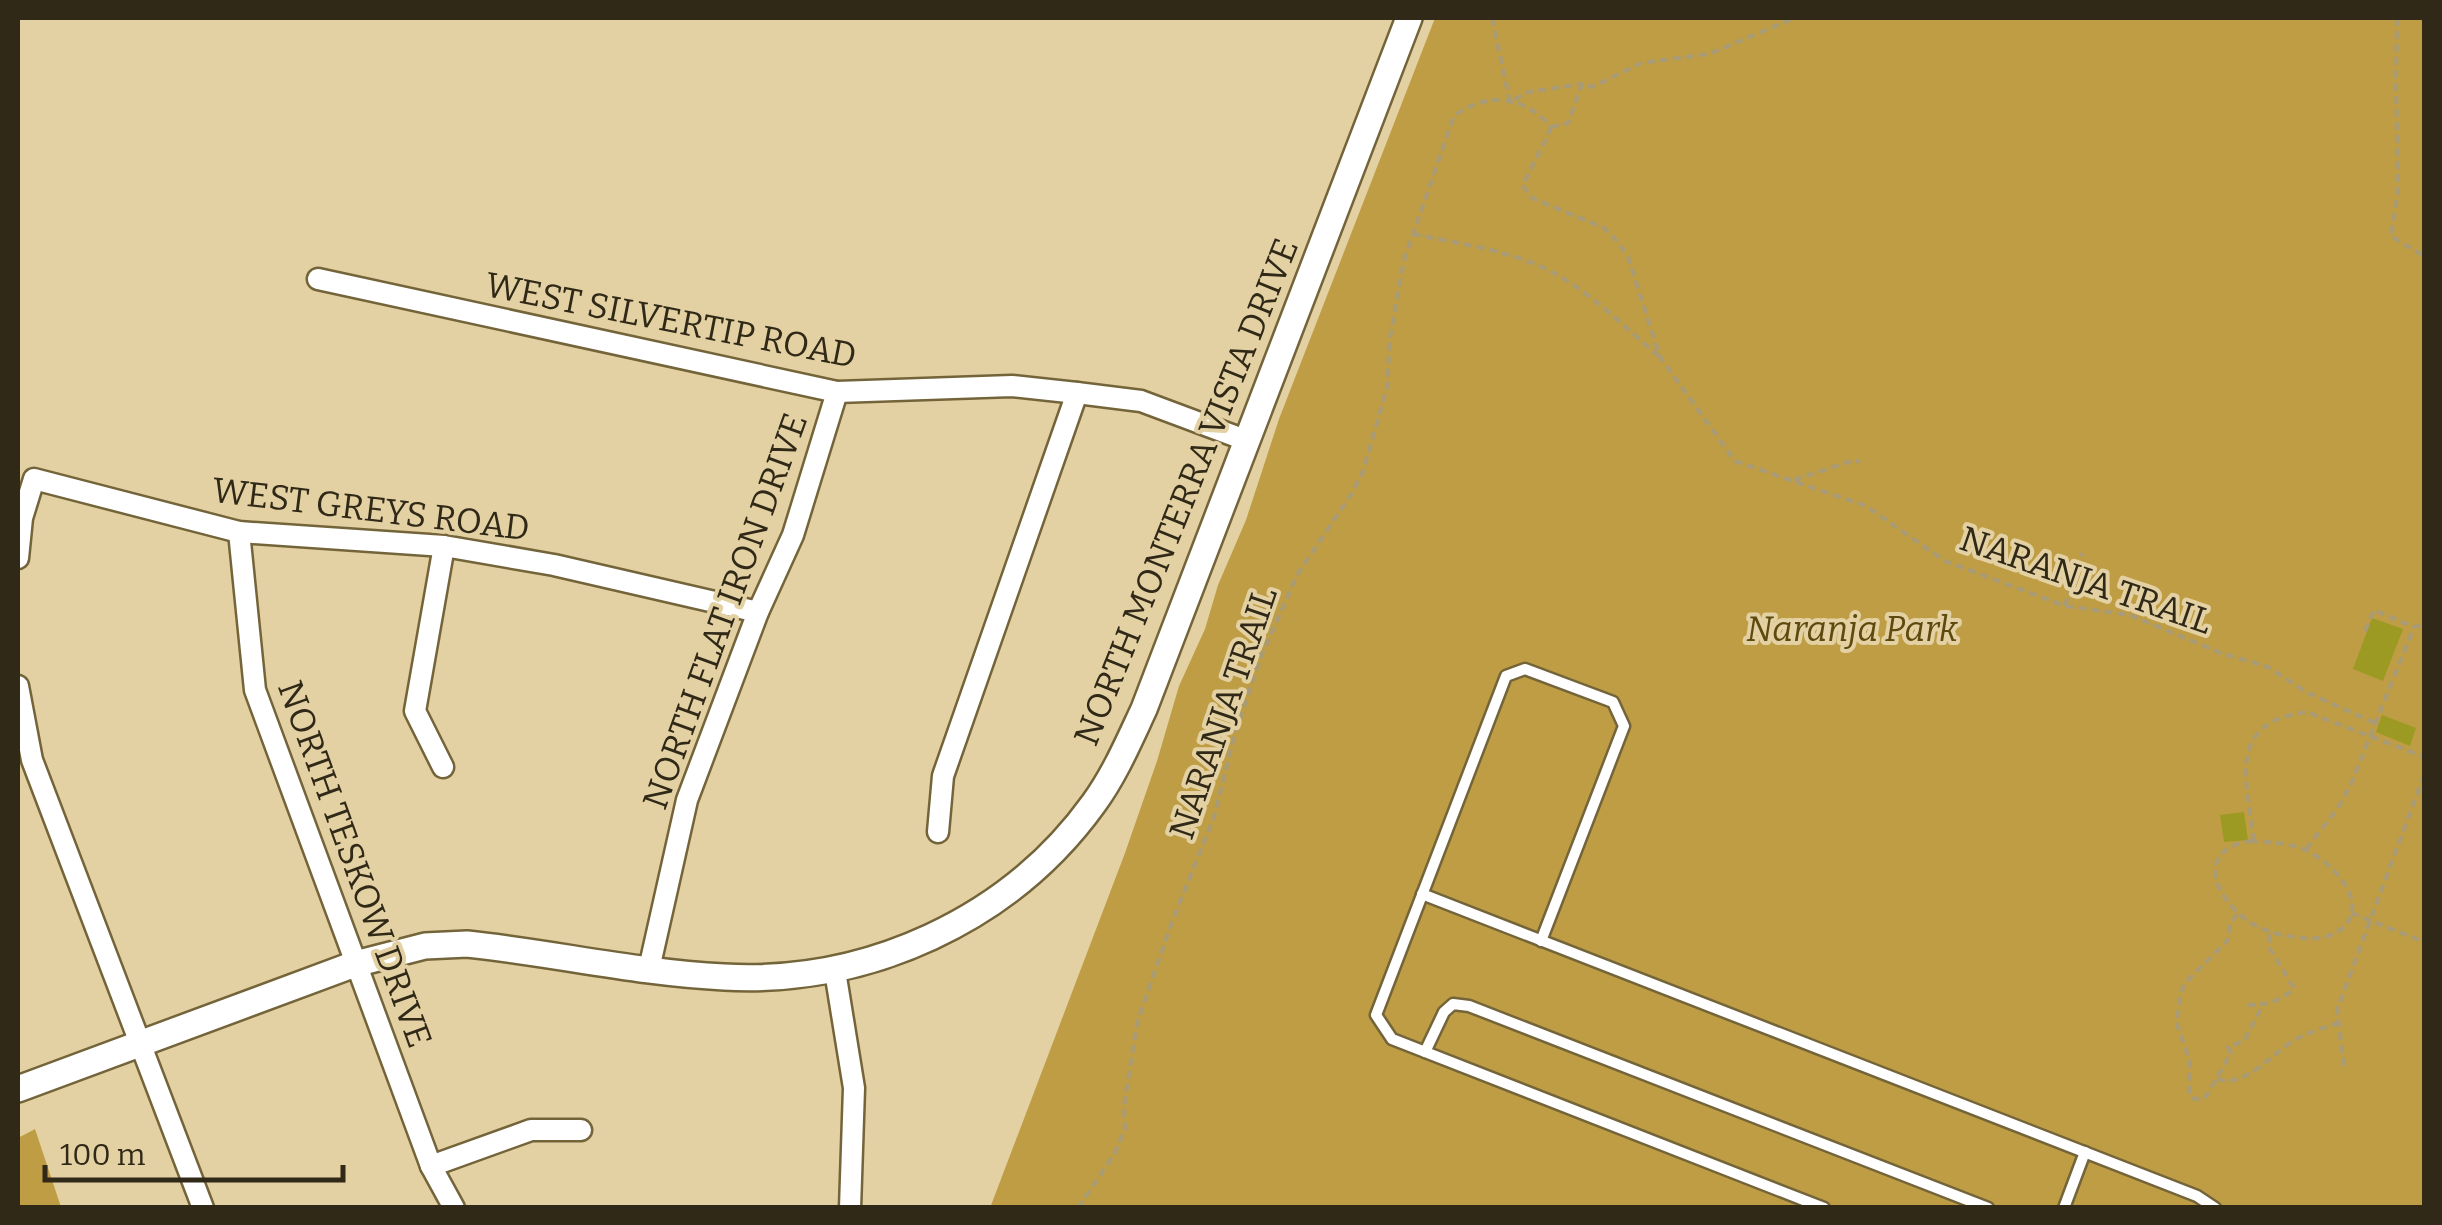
<svg xmlns="http://www.w3.org/2000/svg" width="2442" height="1225" font-family="Bitter,serif">
<style>
.green{fill:#be9d44}
.building{fill:#9c9a23}
.lines{fill:none;stroke-linecap:round;stroke-linejoin:round}
.service-casing{stroke:#74643a;stroke-width:15}
.minor-casing{stroke:#74643a;stroke-width:25}
.tertiary-casing{stroke:#74643a;stroke-width:30}
.path{stroke:#a99b76;stroke-width:4;stroke-dasharray:8 5;stroke-linecap:butt}
.service{stroke:#fff;stroke-width:10}
.minor{stroke:#fff;stroke-width:20}
.tertiary{stroke:#fff;stroke-width:25}
.labels{text-anchor:middle;stroke-width:8;stroke-linejoin:round;paint-order:stroke}
.street-label{font-size:35px;fill:#302917;stroke:#e3d1a3}
.park-label{font-size:35px;font-style:italic;fill:#5e4a0e;stroke:#e3d1a3}
</style>
<rect width="100%" height="100%" fill="#e3d1a3"/>
<g class="green">
<path d="M1435 18H2424V1207L990 1208 1125 853 1157 761 1179 686 1205 629 1218 585 1246 520 1279 419Z"/>
<path d="M35 1129 61 1207H18V1138Z"/>
</g>
<g class="building">
<path d="M2372 618 2403 629 2383 681 2353 669Z"/>
<path d="M2382 715 2416 728 2410 746 2376 732Z"/>
<path d="M2244 812 2248 840 2224 842 2220 815Z"/>
</g>
<g class="lines">
<defs>
<g id="service">
<path d="M1422 894 2197 1196 2215 1208"/>
<path d="M1541 941 1624 726 1613 702 1525 669 1506 676 1376 1015 1392 1039 1824 1208"/>
<path d="M1425 1052 1444 1012 1453 1004 1469 1006 1988 1208"/>
<path d="M2064 1208 2085 1152"/>
</g>
<g id="minor">
<path d="M318 279 837 392 1012 386 1077 393 1141 401 1248 441"/>
<path d="M239 532 255 690 431 1166 454 1208"/>
<path d="M18 558 22 518 34 479 239 532 444 546 554 565 758 612"/>
<path d="M18 686 32 760 203 1208"/>
<path d="M443 767 415 711 444 546"/>
<path d="M938 832 943 776 1077 393"/>
<path d="M649 969 687 800 758 612 793 535 837 392"/>
<path d="M835 971 854 1088 850 1208"/>
<path d="M431 1166 531 1130H581"/>
</g>
<path id="tertiary" d="M18 1089 355 964 425 946 467 944C553 953 638 973 724 977 867 985 1010 920 1094 803 1115 774 1129 741 1144 709L1409 18"/>
</defs>
<use href="#service" class="service-casing"/>
<use href="#minor" class="minor-casing"/>
<use href="#tertiary" class="tertiary-casing"/>
<g class="path">
<path d="M1492 18 1510 102 1528 92 1581 84"/>
<path d="M2397 18 2396 80 2398 192 2391 236 2424 256"/>
<path d="M1551 127C1543 148 1531 166 1523 186L1532 198 1604 228 1617 241 1628 257 1660 357 1735 461 1866 506 1945 561 2065 606 2130 615 2221 653 2268 667 2308 693 2375 723"/>
<path d="M1551 127 1568 123 1582 84 1592 87 1641 63 1709 54 1794 18"/>
<path d="M1413 234C1455 243 1502 249 1542 267 1587 288 1623 326 1660 357"/>
<path d="M1794 480 1854 460 1860 462"/>
<path d="M2065 606 2082 553"/>
<path d="M2365 631 2374 610 2414 627"/>
<path d="M2250 841C2268 842 2286 842 2303 849 2320 856 2339 872 2348 890 2364 923 2333 942 2303 938 2285 936 2267 933 2251 923 2217 901 2192 851 2250 841Z"/>
<path d="M2254 841C2247 781 2225 722 2307 712L2424 757"/>
<path d="M2306 849 2338 808 2351 784 2414 627 2424 624"/>
<path d="M2351 913 2424 942"/>
<path d="M2237 914 2230 925 2228 940 2185 983 2180 995 2177 1024 2190 1062 2189 1091 2192 1098 2202 1100 2207 1095 2231 1053 2228 1047 2244 1041 2263 1005"/>
<path d="M2247 1005C2266 1005 2280 1002 2294 988L2269 947V931"/>
<path d="M2344 1066 2337 1010 2424 775"/>
<path d="M2217 1079C2246 1088 2270 1055 2293 1041 2307 1032 2323 1028 2338 1023"/>
<path d="M1078 1208 1115 1153 1125 1129 1124 1106 1137 1023 1172 922 1214 817 1234 737 1260 659 1297 575 1352 493 1363 472 1387 387 1390 338 1404 260 1454 116C1486 91 1525 96 1551 127"/>
</g>
<use href="#service" class="service"/>
<use href="#minor" class="minor"/>
<use href="#tertiary" class="tertiary"/>
</g>
<g class="labels">
<g class="street-label">
<text transform="translate(671 320) rotate(11)" y="12">WEST SILVERTIP ROAD</text>
<text transform="translate(1186 492) rotate(-68)" y="12">NORTH MONTERRA VISTA DRIVE</text>
<text transform="translate(371 509) rotate(7)" y="12">WEST GREYS ROAD</text>
<text transform="translate(2086 580) rotate(19)" y="12">NARANJA TRAIL</text>
<text transform="translate(725 611) rotate(-70)" y="12">NORTH FLAT IRON DRIVE</text>
<text transform="translate(1223 713) rotate(-71)" y="12">NARANJA TRAIL</text>
<text transform="translate(355 864) rotate(70)" y="12">NORTH TESKOW DRIVE</text>
</g>
<g class="park-label">
<text x="1852" y="641">Naranja Park</text>
</g>
</g>
<rect width="2442" height="1225" fill="none" stroke="#302917" stroke-width="40"/>
<path d="M45 1165v15h298v-15" fill="none" stroke="#302917" stroke-width="5"/>
<text x="60" y="1165" font-size="30" fill="#302917" stroke="#e3d1a3" stroke-width="8" paint-order="stroke">100 m</text>
</svg>
